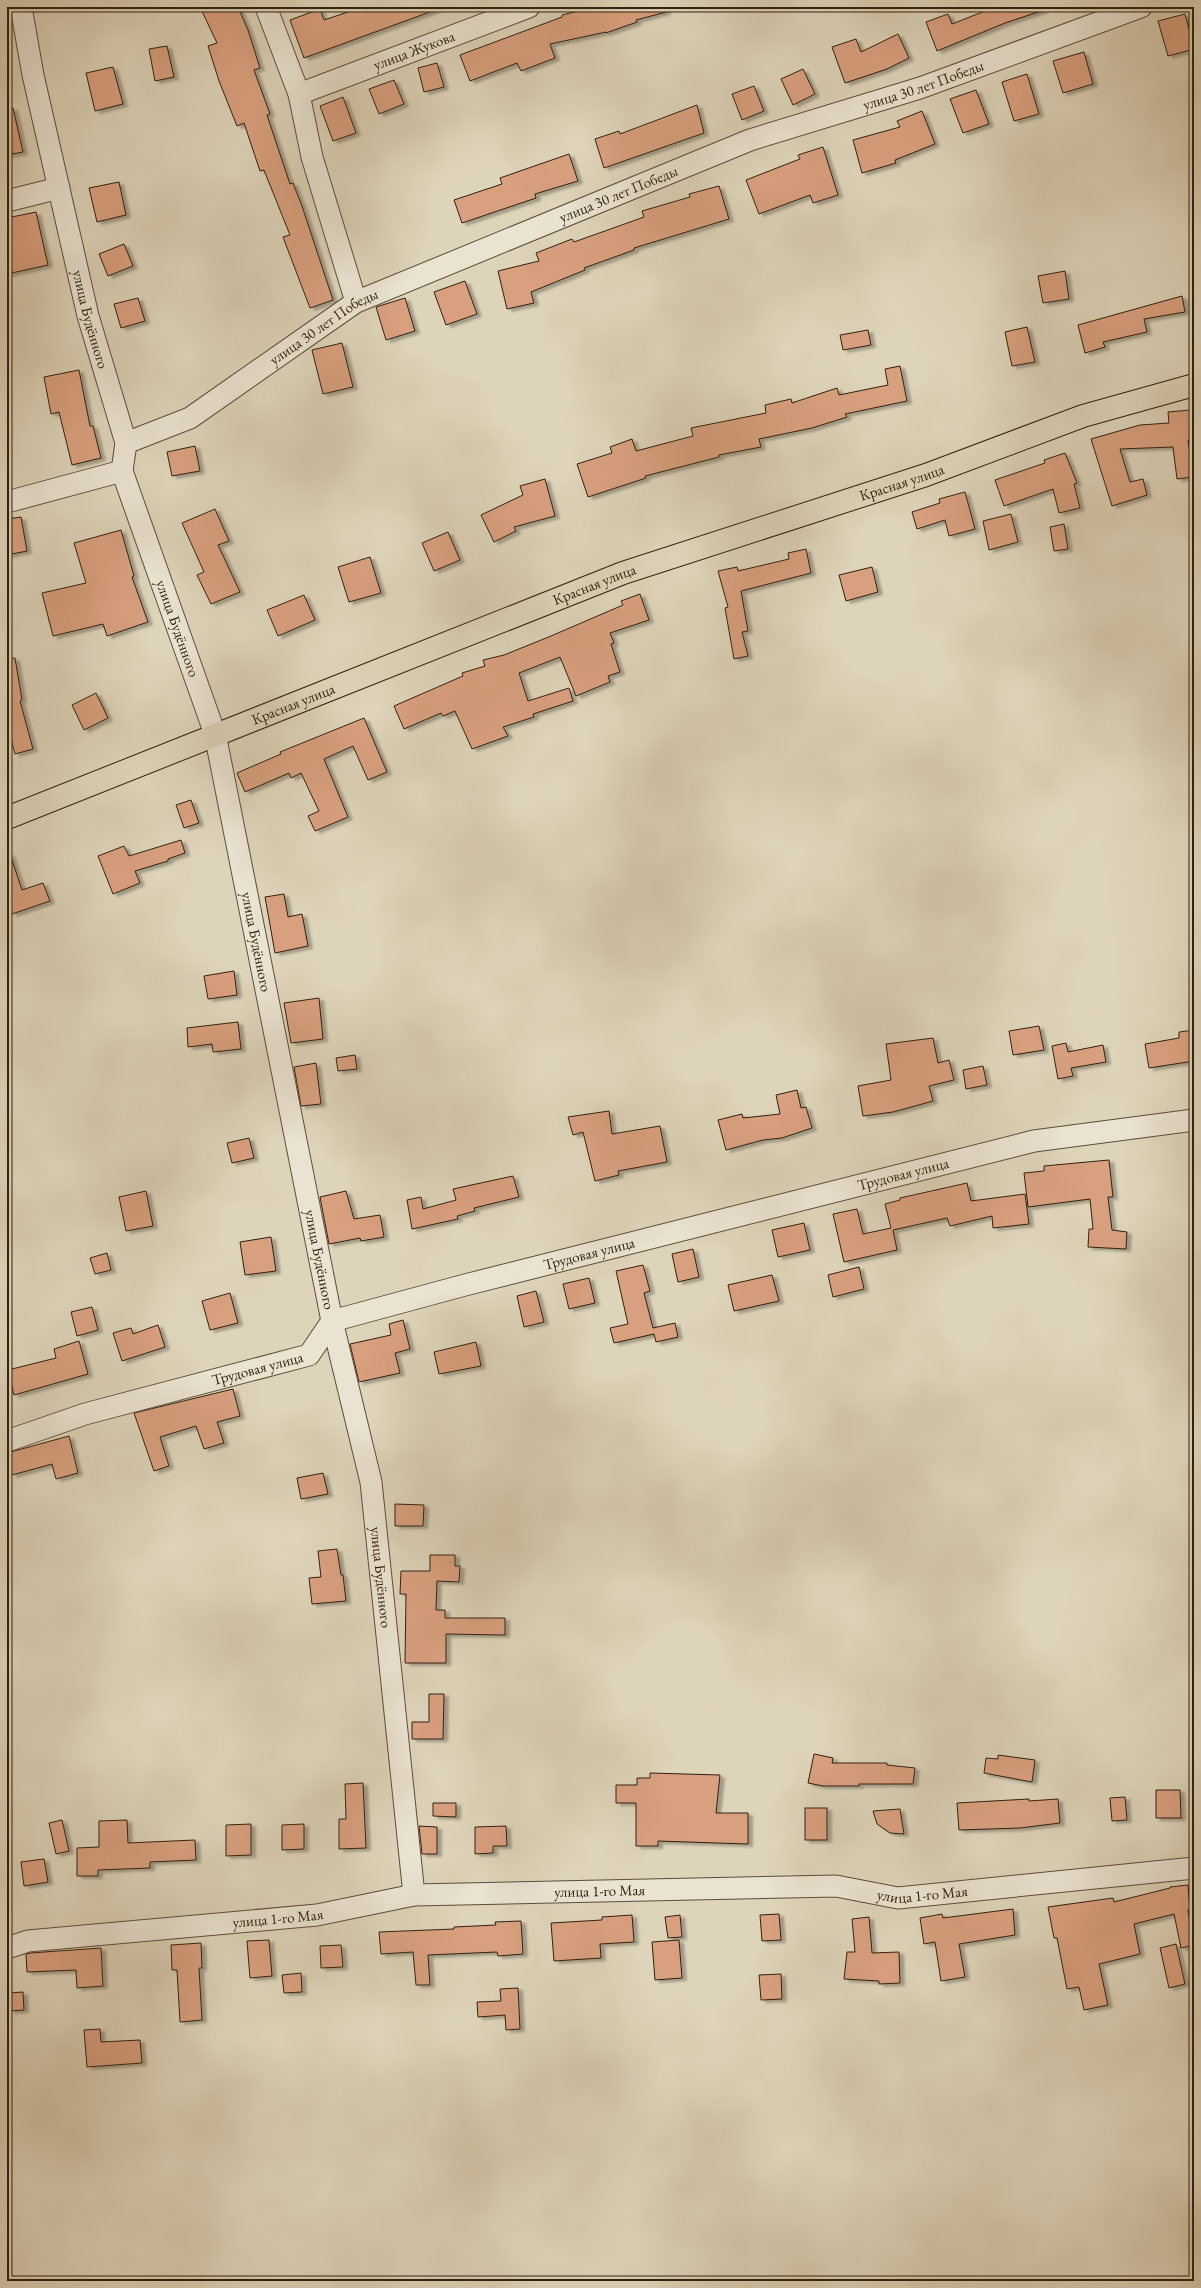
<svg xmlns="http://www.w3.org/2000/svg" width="1201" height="2288" font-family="'EB Garamond',serif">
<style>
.building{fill:#d9a07f;stroke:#30200f;filter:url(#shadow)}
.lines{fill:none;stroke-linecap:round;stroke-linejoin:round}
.minor-casing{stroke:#5c4d3a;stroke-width:23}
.major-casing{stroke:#30200f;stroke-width:24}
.minor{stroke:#eae3d2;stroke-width:21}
.major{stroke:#ded4ba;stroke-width:22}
.labels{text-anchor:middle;stroke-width:4;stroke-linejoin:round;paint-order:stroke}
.street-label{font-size:15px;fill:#30200f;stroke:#eae3d2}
</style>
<defs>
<filter id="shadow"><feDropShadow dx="4.5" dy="2.5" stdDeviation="1" flood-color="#0004"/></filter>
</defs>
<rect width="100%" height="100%" fill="#ded4ba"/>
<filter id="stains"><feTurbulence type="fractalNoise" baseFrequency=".005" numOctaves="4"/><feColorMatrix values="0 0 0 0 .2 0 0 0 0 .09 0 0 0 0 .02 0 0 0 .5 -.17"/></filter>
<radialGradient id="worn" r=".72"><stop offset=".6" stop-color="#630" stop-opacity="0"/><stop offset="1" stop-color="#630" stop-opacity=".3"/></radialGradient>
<g class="building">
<path d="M200 7H238L248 30 260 68 254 70 270 114 267 115 290 184 293 183 302 206 333 300 310 308 283 237 290 235 264 170 260 171 244 123 237 126 219 81 208 46 217 43Z"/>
<path d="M363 7H438V9L304 58 290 20 320 9 324 20Z"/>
<path d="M595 7H666V12L636 20 637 22 606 33V32L550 44 555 58 521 71 517 63 470 81 460 55 562 17V15Z"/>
<path d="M995 7H1043L1044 10 1005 23 937 51 926 22 948 14 952 24Z"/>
<path d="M1185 14 1194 49 1168 56 1158 21Z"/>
<path d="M898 34 909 58 887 69 845 83 832 47 856 39 861 52Z"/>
<path d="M167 46 174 77 155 81 149 49Z"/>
<path d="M1084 52 1093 84 1063 93 1053 61Z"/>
<path d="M437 63 444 87 424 92 418 68Z"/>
<path d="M113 67 123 104 95 111 86 73Z"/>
<path d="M803 69 815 94 793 105 781 79Z"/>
<path d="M1027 74 1039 114 1014 121 1002 82Z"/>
<path d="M394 80 404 104 379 114 369 89Z"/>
<path d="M754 86 764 111 742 120 732 94Z"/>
<path d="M976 90 989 124 963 133 950 99Z"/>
<path d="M343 97 356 133 333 141 320 106Z"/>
<path d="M697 105 704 133 604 168 595 139 619 131 620 134Z"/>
<path d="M13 108 23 152 7 155V109Z"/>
<path d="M922 111 935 144 895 160 896 163 862 173 853 140 900 127 897 121Z"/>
<path d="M823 147 838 195 813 203 810 195 759 214 746 180 800 159 798 155Z"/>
<path d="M569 154 578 181 535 194 536 198 462 223 454 200 502 184 500 178Z"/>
<path d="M119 182 126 215 97 222 89 188Z"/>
<path d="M719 186 729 219 634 248V250L584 268 585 270 531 292 534 303 507 309 498 271 539 261 536 253 572 239 574 242 644 217 642 211 690 197 689 194Z"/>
<path d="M36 212 48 265 7 274V218Z"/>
<path d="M124 244 133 266 108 276 99 254Z"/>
<path d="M1065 271 1069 299 1043 303 1038 276Z"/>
<path d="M465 281 477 314 446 325 434 292Z"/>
<path d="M1182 296 1185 312 1144 319 1147 332 1103 342 1105 347 1085 353 1078 325Z"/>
<path d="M138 298 145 321 121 328 114 304Z"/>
<path d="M405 298 415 331 386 340 376 307Z"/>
<path d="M1027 327 1035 362 1012 366 1005 332Z"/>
<path d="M868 330 871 345 843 350 840 335Z"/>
<path d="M342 343 353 387 323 394 312 350Z"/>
<path d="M900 366 907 401 845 414 847 417 812 428 759 439 761 447 719 455V457L645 476 646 478 588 497 577 464 612 453 610 447 632 439 636 451 693 436 691 428 766 413 765 405 791 399 792 403 837 388 839 395 888 385 885 369Z"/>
<path d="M79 370 90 426H93L101 458 72 465 59 412 51 414 44 377Z"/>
<path d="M1190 410 1192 440H1188L1193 477 1177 479 1173 447 1120 449 1130 482 1143 479 1147 495 1112 506 1091 439 1140 425 1169 423 1168 412Z"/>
<path d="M195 446 200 471 172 476 167 452Z"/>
<path d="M1065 453 1077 483 1074 484 1080 508 1059 513 1053 489 1004 506 995 480 1045 463 1044 460Z"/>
<path d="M545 479 555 516 514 527 516 531 494 542 481 515 523 495 520 486Z"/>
<path d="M965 492 975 529 949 536 945 520 917 529 912 512 940 503 939 499Z"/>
<path d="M215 509 229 541 218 545 240 592 211 604 197 575 204 572 182 523Z"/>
<path d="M1011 514 1018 542 989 550 983 521Z"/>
<path d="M21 517 27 551 7 555V519Z"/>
<path d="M1064 524 1068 549 1054 551 1050 527Z"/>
<path d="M121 530 134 576 132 577 148 622 107 636 103 624 53 636 42 593 86 583 74 543Z"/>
<path d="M448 532 460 560 434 571 422 543Z"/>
<path d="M806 549 811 573 741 591 748 631 742 632 748 656 734 659 725 608 728 607 718 571 737 567 738 571 789 559 788 553Z"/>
<path d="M370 557 381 593 349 602 338 567Z"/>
<path d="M872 567 878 592 846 601 839 575Z"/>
<path d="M640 594 649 620 610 633 614 643 611 644 620 672 608 676 610 682 576 696 560 657 519 673 528 701 569 688 573 701 533 714 534 717 503 727 508 736 472 749 455 711 443 716 441 713 404 729 394 706 463 676 462 673 485 666 483 660 504 655 551 636 623 605 621 601Z"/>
<path d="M304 595 315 620 278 636 267 610Z"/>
<path d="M15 658 22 700 20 701 33 749 15 754 7 724V659Z"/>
<path d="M96 693 108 718 84 730 72 705Z"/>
<path d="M364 718 387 772 368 780 353 746 324 759 348 817 315 831 308 816 319 811 301 773 291 778 289 773 245 792 237 773 281 754 280 752Z"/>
<path d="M191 800 199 823 184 828 176 805Z"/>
<path d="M181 840 185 853 168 859V861L135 871 140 883 113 894 98 856 124 846 129 856Z"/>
<path d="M7 854H10L22 890 43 883 50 901 12 914 7 898Z"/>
<path d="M284 894 288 917 302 914 308 946 275 953 265 897Z"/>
<path d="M234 971 237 995 208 999 204 976Z"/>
<path d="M319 998 323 1039 291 1043 284 1003Z"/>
<path d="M238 1022 241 1049 213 1052 212 1044 188 1047 187 1028Z"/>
<path d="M1039 1026 1044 1050 1013 1055 1009 1031Z"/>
<path d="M1194 1030V1061L1149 1068 1145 1044 1179 1038V1032Z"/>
<path d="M933 1038 938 1063 949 1060 954 1080 929 1086 933 1101 893 1112 863 1116 858 1086 891 1080 886 1044Z"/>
<path d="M1066 1043 1068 1052 1103 1045 1106 1062 1071 1068 1073 1076 1058 1079 1052 1046Z"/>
<path d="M355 1055 357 1069 338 1071 336 1058Z"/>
<path d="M316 1063 321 1104 301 1106 294 1067Z"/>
<path d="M983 1066 987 1085 966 1089 963 1070Z"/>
<path d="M797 1090 801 1108 806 1107 812 1128 782 1138 763 1140 726 1150 718 1120 742 1114 743 1118 780 1114 776 1095Z"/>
<path d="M609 1111 612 1134 660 1126 667 1162 618 1171 619 1175 595 1181 583 1132 573 1135 568 1117Z"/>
<path d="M249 1138 254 1158 232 1163 227 1143Z"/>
<path d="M1109 1160 1113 1197H1108L1112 1230 1127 1232 1126 1249 1088 1247 1089 1229H1093L1090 1199 1028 1207 1024 1173 1044 1171V1166Z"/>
<path d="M513 1176 519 1197 474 1208 475 1211 457 1216 458 1219 412 1229 407 1200 421 1197 423 1209 456 1200 453 1189Z"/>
<path d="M967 1183 971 1201 1025 1194 1029 1224 993 1228 992 1216 950 1226 947 1218 893 1230 897 1250 844 1262 833 1214 857 1209 863 1234 891 1228 885 1204 900 1200V1198Z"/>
<path d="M146 1191 153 1226 126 1231 119 1197Z"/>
<path d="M346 1191 354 1219 380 1215 384 1237 361 1241 360 1238 329 1244 320 1197Z"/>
<path d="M804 1223 810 1250 778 1257 772 1230Z"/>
<path d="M271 1237 276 1271 245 1275 240 1242Z"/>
<path d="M693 1249 699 1277 678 1282 672 1254Z"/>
<path d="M107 1253 111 1270 95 1274 90 1258Z"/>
<path d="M643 1265 650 1291 644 1293 653 1328 675 1323 678 1337 656 1342 654 1334 614 1343 610 1328 628 1324 616 1271Z"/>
<path d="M859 1267 864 1289 833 1297 828 1275Z"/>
<path d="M772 1275 779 1301 734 1311 728 1285Z"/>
<path d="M589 1278 595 1303 569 1309 563 1284Z"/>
<path d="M536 1291 544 1322 524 1327 517 1296Z"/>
<path d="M230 1293 238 1323 210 1330 202 1301Z"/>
<path d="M92 1307 98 1330 77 1336 71 1312Z"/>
<path d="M403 1320 410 1349 395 1353 400 1373 359 1382 350 1344 391 1335 389 1324Z"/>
<path d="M158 1325 165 1347 122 1361 113 1333 131 1328 133 1334Z"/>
<path d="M79 1341 88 1374 14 1395 8 1370 56 1358 54 1349Z"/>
<path d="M476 1342 481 1366 439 1374 434 1352Z"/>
<path d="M233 1389 240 1416 217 1422 224 1443 204 1449 196 1426 160 1437 169 1466 154 1471 134 1413Z"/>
<path d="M69 1436 78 1473 56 1479 52 1464 12 1475 7 1453Z"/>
<path d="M323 1473 328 1494 301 1499 297 1478Z"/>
<path d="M395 1504 424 1505 423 1526H395Z"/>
<path d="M337 1549 341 1575H343L346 1601 312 1604 309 1578 321 1577 318 1551Z"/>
<path d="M430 1555H455V1566H460L459 1582 437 1581 436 1610H445V1618H505V1635L446 1634V1663H405L406 1594H400L401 1571H430Z"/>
<path d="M429 1694H444L443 1739H412V1722H429Z"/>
<path d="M814 1754 833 1758 832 1763H887V1765L915 1768 913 1784H859V1786H823L808 1783Z"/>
<path d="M998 1755 1035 1760 1032 1782 984 1773 986 1758 998 1759Z"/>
<path d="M650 1773 720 1775 716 1813H748V1844L658 1841V1846H636V1803H616V1785H637V1778H650Z"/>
<path d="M363 1783 366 1848 339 1849V1819H346L345 1784Z"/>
<path d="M1156 1790H1180L1181 1818H1156Z"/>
<path d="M1125 1797 1127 1820 1112 1821 1110 1798Z"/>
<path d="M1029 1799V1801L1058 1799 1060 1823 1020 1828 959 1830 957 1803Z"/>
<path d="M433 1803H456V1817L433 1816Z"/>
<rect x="805" y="1808" width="22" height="32"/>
<path d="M900 1809 904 1834 890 1833 877 1824 873 1811Z"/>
<path d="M62 1820 69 1851 56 1854 49 1823Z"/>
<path d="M127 1820 128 1843 195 1840 196 1860 150 1862V1868L98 1870V1876H77V1848L99 1847V1821Z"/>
<path d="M251 1824V1855L226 1856V1825Z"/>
<path d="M304 1824V1849L282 1850V1825Z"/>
<path d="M419 1826 437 1827V1854H422Z"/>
<path d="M506 1826 507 1846H493V1853L475 1854V1827Z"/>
<path d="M44 1859 48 1882 24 1886 21 1862Z"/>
<path d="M1188 1885 1190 1910H1188L1194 1945 1181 1948 1174 1914 1134 1924 1140 1954 1099 1964 1108 2005 1084 2010 1079 1987 1067 1989 1057 1938H1054L1048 1907 1113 1898 1114 1902 1170 1888V1887Z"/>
<path d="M1013 1909 1015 1935 959 1944 965 1977 941 1981 935 1942 924 1944 920 1918 942 1914 943 1918Z"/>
<path d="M779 1914 781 1940 762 1941 760 1915Z"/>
<path d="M632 1915 634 1942 600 1944 601 1958 554 1961 551 1923 602 1920V1917Z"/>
<path d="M680 1915 682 1937 668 1938 665 1917Z"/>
<path d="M869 1917 872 1953 899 1952 900 1983 879 1984V1981L844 1979 847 1952H855L852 1919Z"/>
<path d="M521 1921 523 1954 498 1956 497 1952 428 1955 430 1985H416L413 1952 381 1954 379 1932 454 1929V1927L496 1925 495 1922Z"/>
<path d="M269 1940 272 1976 250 1978 247 1941Z"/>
<path d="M679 1940 682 1978 655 1980 652 1942Z"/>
<path d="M201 1943 202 1968H199L202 2020 180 2022 177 1970H172L171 1945Z"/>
<path d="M1176 1944 1185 1984 1169 1988 1160 1948Z"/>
<path d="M341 1945 343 1967 321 1968 320 1946Z"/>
<path d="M101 1948 103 1986 77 1988 76 1970 27 1972 26 1954 30 1953Z"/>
<path d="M301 1973 302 1992 284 1993 282 1975Z"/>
<path d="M781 1974 782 1999 761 2000 759 1975Z"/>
<path d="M518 1988 520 2029 506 2030 505 2015 478 2017 477 2002 501 2001 500 1989Z"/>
<path d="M23 1992 24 2010 10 2011 9 1993Z"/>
<path d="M100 2029 101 2042 140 2040 142 2063 87 2067 84 2030Z"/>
</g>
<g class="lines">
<defs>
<g id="minor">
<path id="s1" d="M21 7 33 75 88 316 126 443 122 471 215 734 332 1321 371 1482 414 1895"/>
<path d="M266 7 299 94 312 157 356 302"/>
<path id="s2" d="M299 94 529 7"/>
<path d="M7 201 59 188"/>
<path id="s3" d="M126 443 190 418 356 302 750 140 920 88 1141 7"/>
<path d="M7 502 122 471"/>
<path id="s4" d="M7 1441 85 1414 309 1355 332 1321 465 1285 1034 1141 1194 1120"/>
<path id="s5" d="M7 1948 28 1941 317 1915 414 1895 836 1886 898 1898 1194 1868"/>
</g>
<g id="major">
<path id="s6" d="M7 818 623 573 926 475 1083 416 1194 385"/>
</g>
</defs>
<use href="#minor" class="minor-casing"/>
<use href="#major" class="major-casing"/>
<use href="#minor" class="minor"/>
<use href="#major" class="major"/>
</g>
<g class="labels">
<g class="street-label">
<text dy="5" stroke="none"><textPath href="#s2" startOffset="123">улица Жукова</textPath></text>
<text dy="5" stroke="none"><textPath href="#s3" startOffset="879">улица 30 лет Победы</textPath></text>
<text dy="5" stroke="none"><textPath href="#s3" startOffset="555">улица 30 лет Победы</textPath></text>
<text dy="5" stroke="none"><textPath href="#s1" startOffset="320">улица Будённого</textPath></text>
<text dy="5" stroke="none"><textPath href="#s3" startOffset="231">улица 30 лет Победы</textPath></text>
<text dy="5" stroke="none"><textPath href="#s6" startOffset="956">Красная улица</textPath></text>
<text dy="5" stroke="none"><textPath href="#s6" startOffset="632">Красная улица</textPath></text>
<text dy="5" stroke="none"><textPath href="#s1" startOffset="644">улица Будённого</textPath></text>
<text dy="5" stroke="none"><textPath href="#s6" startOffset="308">Красная улица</textPath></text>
<text dy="5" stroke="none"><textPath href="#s1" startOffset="968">улица Будённого</textPath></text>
<text dy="5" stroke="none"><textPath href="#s4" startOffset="945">Трудовая улица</textPath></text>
<text dy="5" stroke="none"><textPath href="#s4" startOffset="621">Трудовая улица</textPath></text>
<text dy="5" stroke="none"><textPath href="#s1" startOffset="1292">улица Будённого</textPath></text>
<text dy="5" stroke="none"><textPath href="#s4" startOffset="261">Трудовая улица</textPath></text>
<text dy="5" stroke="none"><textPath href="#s1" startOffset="1616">улица Будённого</textPath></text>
<text dy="5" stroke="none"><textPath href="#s5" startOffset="597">улица 1-го Мая</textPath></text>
<text dy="5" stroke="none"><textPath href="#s5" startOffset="921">улица 1-го Мая</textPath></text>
<text dy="5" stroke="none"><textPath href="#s5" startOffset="273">улица 1-го Мая</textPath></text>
</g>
</g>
<rect width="1201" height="2288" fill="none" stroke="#ded4ba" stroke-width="24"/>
<rect x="8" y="8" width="1185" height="2272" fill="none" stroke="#30200f" stroke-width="2"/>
<rect x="12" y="12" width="1177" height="2264" fill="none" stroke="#30200f"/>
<rect width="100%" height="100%" filter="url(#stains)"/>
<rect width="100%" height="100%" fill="url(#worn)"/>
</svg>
